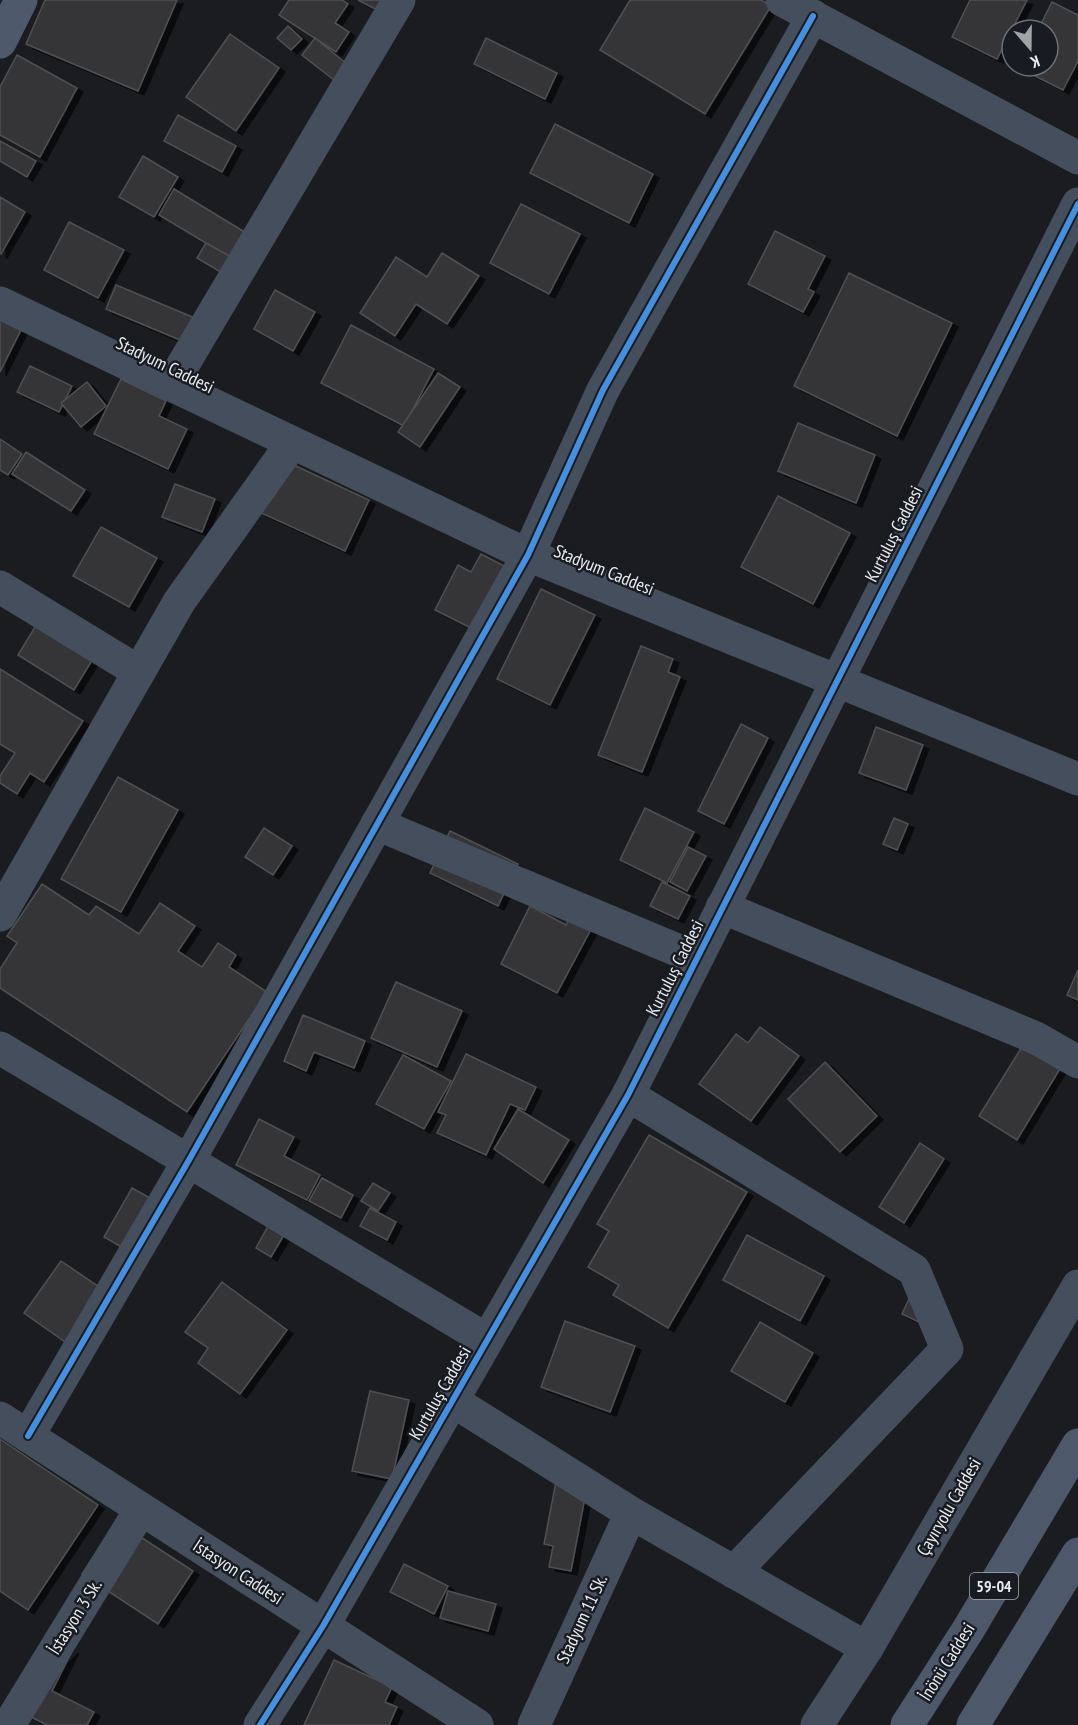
<svg xmlns="http://www.w3.org/2000/svg" width="1078" height="1725" font-family="'PT Sans Narrow',sans-serif">
<style>
.building{fill:#343638;stroke:#4f5053;stroke-width:1.5;filter:url(#shadow)}
.lines{fill:none;stroke-linecap:round;stroke-linejoin:round}
.minor{stroke:#454e5c;stroke-width:33}
.tertiary{stroke:#454e5c;stroke-width:33}
.secondary{stroke:#4e596c;stroke-width:33}
.primary{stroke:#4d586a;stroke-width:33}
.cycleway-casing{stroke:#181b21;stroke-width:10}
.cycleway{stroke:#468fdf;stroke-width:6}
.labels{text-anchor:middle;stroke-width:5;stroke-linejoin:round;paint-order:stroke}
.shield{fill:#181b21;stroke:#abaeb2;stroke-width:1.5}
.shield-label{font-size:16px;font-weight:bold;fill:#eaedf0}
.street-label{font-size:18px;fill:#eaedf0;stroke:#181b21}
</style>
<defs>
<filter id="shadow"><feDropShadow dx="6" dy="4" stdDeviation="0" flood-color="#0009"/></filter>
</defs>
<rect width="100%" height="100%" fill="#1a1c1f"/>
<g class="building">
<path d="M45 0H177L138 91 26 44Z"/>
<path d="M289 0H342L348 4 335 23 349 32 336 52 279 15Z"/>
<path d="M358 0H387L381 12Z"/>
<path d="M630 0H761L771 6 705 114 600 50Z"/>
<path d="M970 0H1027L997 59 952 37Z"/>
<path d="M1052 2 1078 15V61L1063 90 1019 68 1048 66V30H1038Z"/>
<path d="M288 26 302 39 291 50 277 38Z"/>
<path d="M230 34 279 68 236 131 186 97Z"/>
<path d="M315 38 347 64 334 80 302 55Z"/>
<path d="M486 38 557 73 545 99 474 64Z"/>
<path d="M17 55 77 88 40 157 0 135V87Z"/>
<path d="M178 115 236 146 222 172 164 141Z"/>
<path d="M555 124 653 174 629 223 530 173Z"/>
<path d="M0 141 36 161 27 177 0 161Z"/>
<path d="M143 156 178 177 154 217 119 197Z"/>
<path d="M174 189 256 239 241 264 159 215Z"/>
<path d="M0 197 25 212 1 254 0 253Z"/>
<path d="M521 204 580 234 549 294 490 263Z"/>
<path d="M69 222 124 250 98 298 44 270Z"/>
<path d="M775 231 825 256 808 289 814 292 803 312 748 284Z"/>
<path d="M206 243 233 258 224 274 197 258Z"/>
<path d="M442 253 479 276 447 324 416 304 395 336 360 313 396 257 427 277Z"/>
<path d="M849 273 952 323 897 436 794 386Z"/>
<path d="M116 285 209 324 199 348 106 309Z"/>
<path d="M275 290 315 312 293 351 254 329Z"/>
<path d="M0 319 21 330 0 372Z"/>
<path d="M351 325 434 369 404 426 321 383Z"/>
<path d="M30 366 72 386 59 412 17 392Z"/>
<path d="M438 373 460 387 420 447 398 432Z"/>
<path d="M121 379 166 401 159 416 187 429 168 469 94 434Z"/>
<path d="M87 382 106 406 81 427 61 403Z"/>
<path d="M798 423 875 455 856 503 778 471Z"/>
<path d="M0 439 22 454 8 475 0 470Z"/>
<path d="M26 452 85 490 71 511 12 474Z"/>
<path d="M283 460 369 500 345 551 259 512Z"/>
<path d="M175 484 215 499 202 532 162 517Z"/>
<path d="M778 496 850 533 813 604 741 567Z"/>
<path d="M101 527 157 558 129 607 73 576Z"/>
<path d="M481 554 510 569 477 631 435 610 458 565 471 572Z"/>
<path d="M541 589 595 615 550 705 497 679Z"/>
<path d="M49 604 105 639 74 690 18 655Z"/>
<path d="M641 646 673 659 668 672 680 677 642 772 598 755Z"/>
<path d="M0 669 83 721 44 782 30 773 17 794 0 783V776L15 753 0 744Z"/>
<path d="M741 724 768 738 724 824 698 811Z"/>
<path d="M876 727 923 745 906 790 859 773Z"/>
<path d="M118 777 178 810 121 912 61 879Z"/>
<path d="M645 808 694 832 667 883 620 860Z"/>
<path d="M894 818 908 824 897 850 883 844Z"/>
<path d="M264 828 292 846 273 875 245 857Z"/>
<path d="M450 831 518 864 498 906 430 873Z"/>
<path d="M688 847 706 856 687 891 670 882Z"/>
<path d="M662 882 690 896 678 919 650 906Z"/>
<path d="M42 884 89 915 96 906 139 934 160 903 195 926 178 951 202 967 218 943 236 955 229 967 267 992 187 1112 0 988V969L17 943 7 936Z"/>
<path d="M530 906 566 925 575 907 597 918 557 993 501 964Z"/>
<path d="M1078 970V1000L1067 995Z"/>
<path d="M396 982 462 1011 437 1067 371 1038Z"/>
<path d="M303 1015 365 1041 354 1068 314 1052 306 1071 284 1061Z"/>
<path d="M760 1027 799 1056 751 1121 699 1084 736 1034 748 1043Z"/>
<path d="M1023 1045 1061 1067 1017 1140 979 1116Z"/>
<path d="M466 1054 536 1087 525 1110 510 1104 486 1155 437 1133 446 1115 438 1112Z"/>
<path d="M403 1055 451 1081 424 1129 376 1104Z"/>
<path d="M825 1062 877 1116 840 1152 788 1099Z"/>
<path d="M518 1109 569 1140 543 1183 494 1149Z"/>
<path d="M259 1119 294 1137 284 1156 320 1175 307 1200 236 1165Z"/>
<path d="M649 1135 747 1192 668 1328 613 1295 619 1285 588 1267 609 1231 597 1224Z"/>
<path d="M920 1143 944 1159 904 1223 879 1207Z"/>
<path d="M322 1178 353 1195 341 1218 309 1201Z"/>
<path d="M373 1183 390 1193 378 1211 361 1201Z"/>
<path d="M132 1188 159 1203 130 1252 104 1237Z"/>
<path d="M370 1208 396 1222 387 1240 360 1226Z"/>
<path d="M268 1226 284 1235 271 1257 256 1248Z"/>
<path d="M747 1235 824 1276 800 1321 723 1280Z"/>
<path d="M61 1261 105 1291 68 1344 24 1313Z"/>
<path d="M222 1282 287 1330 240 1394 198 1363 208 1348 185 1332Z"/>
<path d="M916 1284 919 1322 902 1314Z"/>
<path d="M565 1321 635 1346 610 1412 541 1387Z"/>
<path d="M760 1322 813 1353 785 1402 731 1371Z"/>
<path d="M370 1391 409 1400 392 1479 352 1471Z"/>
<path d="M0 1439 98 1505 28 1610 0 1591Z"/>
<path d="M558 1471 589 1476 571 1571 549 1567 553 1546 544 1544Z"/>
<path d="M116 1521 193 1571 158 1624 82 1574Z"/>
<path d="M404 1564 448 1586 434 1614 390 1592Z"/>
<path d="M448 1591 496 1604 488 1631 440 1618Z"/>
<path d="M73 1649 52 1691 94 1712 87 1725H47L11 1707Z"/>
<path d="M334 1660 392 1687 385 1702 397 1707 389 1725H304Z"/>
</g>
<g class="lines">
<g class="minor">
<path d="M782 0 1078 158"/>
<path d="M0 303 528 555 1078 779"/>
<path d="M171 385 399 0"/>
<path d="M0 587 139 672"/>
<path d="M377 824 696 958"/>
<path d="M722 907 1036 1038 1078 1062"/>
<path d="M0 915 179 602 292 443"/>
<path d="M0 1048 487 1340"/>
<path d="M628 1095 914 1270 947 1349 734 1572"/>
<path d="M453 1401 631 1513 867 1648"/>
<path d="M0 1418 477 1725"/>
<path d="M28 1436 189 1160 528 555 603 390 813 16"/>
<path d="M9 1725 141 1509"/>
<path d="M260 1725 323 1626 628 1095 1078 204"/>
<path d="M534 1725 631 1513"/>
</g>
<path class="tertiary" d="M817 1725 867 1648 1078 1286"/>
<path class="secondary" d="M0 42 21 0"/>
<g class="primary">
<path d="M907 1725 968 1630 1078 1445"/>
<path d="M973 1725 1078 1554"/>
</g>
<defs>
<g id="cycleway">
<path d="M28 1436 189 1160 528 555 603 390 813 16"/>
<path d="M260 1725 323 1626 628 1095 1078 204"/>
</g>
</defs>
<use href="#cycleway" class="cycleway-casing"/>
<use href="#cycleway" class="cycleway"/>
</g>
<g class="labels">
<rect class="shield" x="970" y="1573" width="48" height="26" rx="4.5"/>
<g class="shield-label">
<text x="994" y="1592">59-04</text>
</g>
<g class="street-label">
<text transform="translate(165 365) rotate(26)" y="6">Stadyum Caddesi</text>
<text transform="translate(894 534) rotate(-63)" y="6">Kurtuluş Caddesi</text>
<text transform="translate(604 570) rotate(22)" y="6">Stadyum Caddesi</text>
<text transform="translate(675 968) rotate(-63)" y="6">Kurtuluş Caddesi</text>
<text transform="translate(440 1393) rotate(-60)" y="6">Kurtuluş Caddesi</text>
<text transform="translate(949 1507) rotate(-60)" y="6">Çayıryolu Caddesi</text>
<text transform="translate(238 1572) rotate(33)" y="6">İstasyon Caddesi</text>
<text transform="translate(75 1617) rotate(-58)" y="6">İstasyon 3 Sk.</text>
<text transform="translate(582 1619) rotate(-65)" y="6">Stadyum 11 Sk.</text>
<text transform="translate(947 1662) rotate(-58)" y="6">İnönü Caddesi</text>
</g>
</g>
<g transform="translate(1030 48) rotate(160)"><circle r="28" fill="#181b21" stroke="#6c6f74" stroke-width="1.5"/>
<path d="M0-4.5L10 22L0 15L-10 22Z" fill="#a1a4a7"/>
<text y="-9" font-size="16" font-weight="bold" text-anchor="middle" fill="#eaedf0">K</text>
</g>
</svg>
